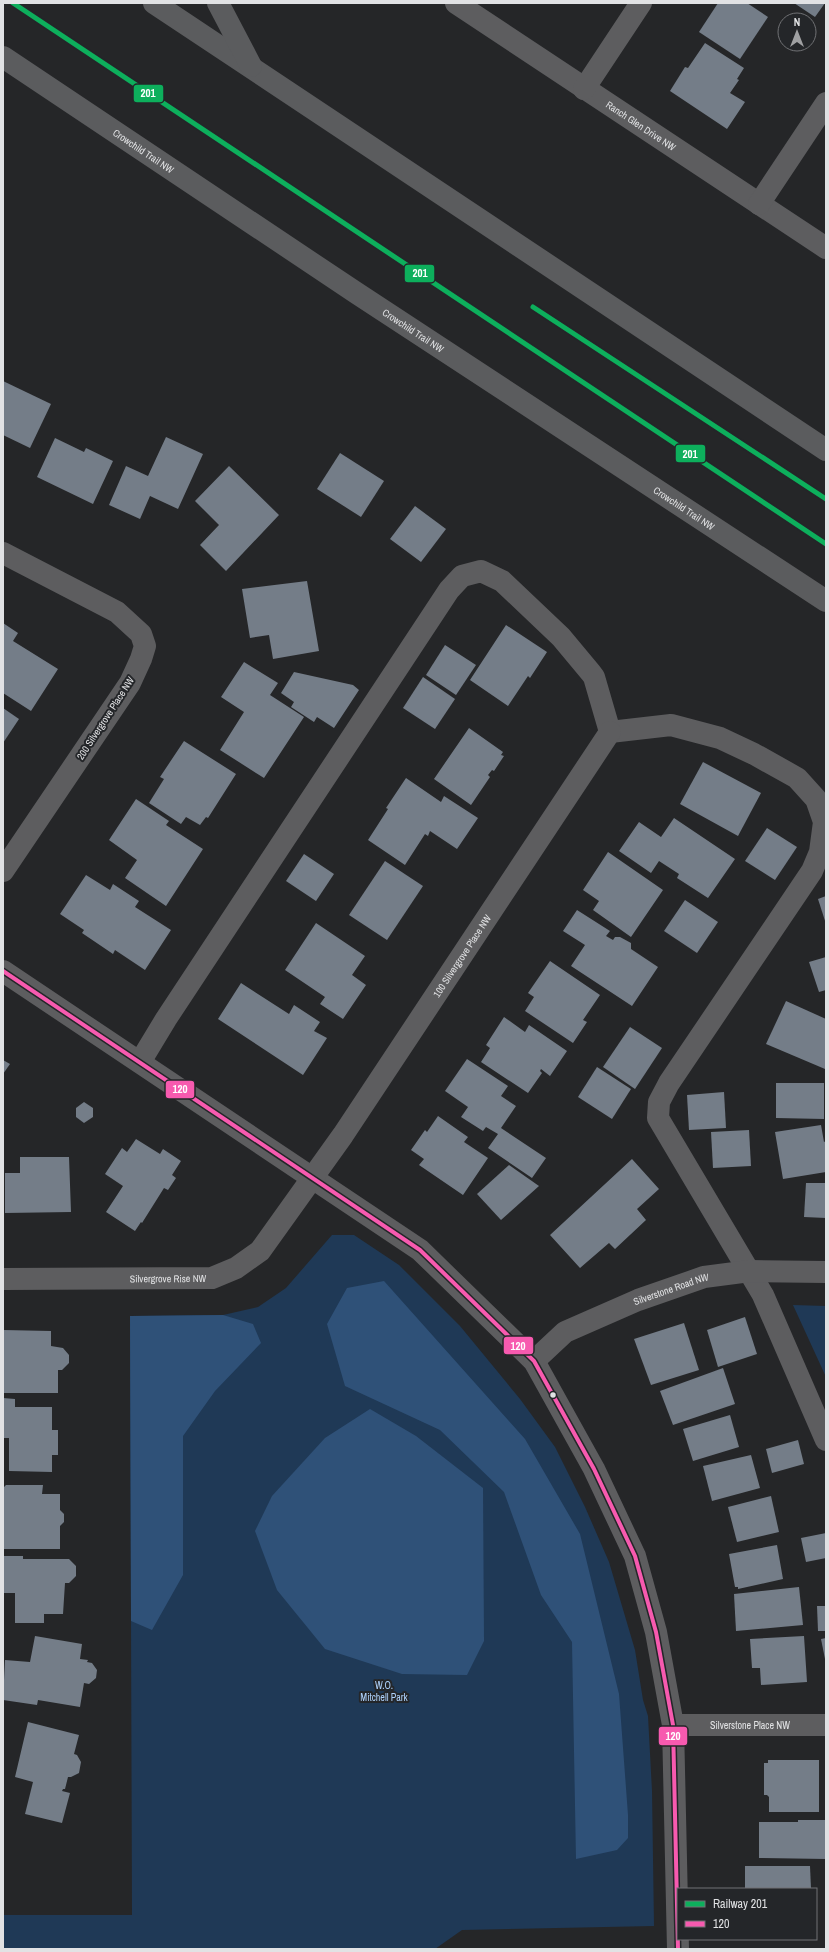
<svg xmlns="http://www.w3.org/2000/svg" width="829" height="1952" font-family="'Archivo Narrow',sans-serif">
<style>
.green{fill:#1f3956}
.forest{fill:#2f5178}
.building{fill:#747d88}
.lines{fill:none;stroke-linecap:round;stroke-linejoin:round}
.minor{stroke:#5d5d5f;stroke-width:22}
.highway{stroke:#5b5c5e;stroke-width:22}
.bus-1-casing{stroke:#242629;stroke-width:7}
.bus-1{stroke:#f75aaf;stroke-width:4}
.rail-1-casing{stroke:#242629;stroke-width:8}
.rail-1{stroke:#0daf5c;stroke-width:5}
.bus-dot{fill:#e1e2e4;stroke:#242629;stroke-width:1.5}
.labels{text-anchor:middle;stroke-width:4;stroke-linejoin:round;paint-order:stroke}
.street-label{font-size:10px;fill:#e1e2e4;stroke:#242629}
.park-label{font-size:10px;fill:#add1fb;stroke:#242629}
.line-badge{stroke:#242629;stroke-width:1.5}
.badge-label{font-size:11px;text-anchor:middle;font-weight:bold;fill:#fff}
</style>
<rect width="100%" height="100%" fill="#252628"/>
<g class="green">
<path d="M332 1235H354L399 1265 460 1326 520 1399 555 1447 585 1507 609 1562 635 1650 643 1700 648 1716 652 1791 654 1926 462 1930 435 1949H3V1915H132L130 1316 223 1315 258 1307 286 1288Z"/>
<path d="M793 1305 826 1306V1377Z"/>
</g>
<g class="forest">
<path d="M384 1281 525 1439 580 1534 619 1694 628 1815V1838L617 1850 576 1859 572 1642 541 1595 504 1492 440 1430 345 1386 327 1324 347 1288Z"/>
<path d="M223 1315 253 1324 261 1343 215 1391 183 1436V1575L152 1630 131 1621 130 1316Z"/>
<path d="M370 1409 416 1436 483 1488 484 1641 467 1675 402 1674 325 1649 277 1590 255 1531 272 1496 325 1438Z"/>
</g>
<g class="building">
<path d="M718 3H747L768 17 740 59 699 32Z"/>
<path d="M794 3H825L815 17Z"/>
<path d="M705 43 744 68 737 79 739 80 730 93 745 102 727 129 670 91 685 67 688 68Z"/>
<path d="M3 381 51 404 30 448 3 435Z"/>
<path d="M166 437 203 454 178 509 150 496 140 519 109 505 126 466 148 476Z"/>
<path d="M55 438 84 452 86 448 113 461 93 504 37 477Z"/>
<path d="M340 453 384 481 361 517 317 489Z"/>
<path d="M229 466 279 515 226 571 200 545 219 525 195 501Z"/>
<path d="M415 506 446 529 421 562 390 539Z"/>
<path d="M307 581 319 651 273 659 269 635 250 638 242 589Z"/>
<path d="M3 623 18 633 13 641 58 669 31 711 3 693Z"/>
<path d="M506 625 547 652 530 678 528 676 508 706 470 680Z"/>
<path d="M445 645 476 665 456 695 426 675Z"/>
<path d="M244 662 278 683 270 695 304 717 264 778 220 750 244 712 221 697Z"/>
<path d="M294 672 353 685 359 690 334 728 317 717 314 722 291 707 294 702 281 693Z"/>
<path d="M423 677 455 699 435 729 403 708Z"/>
<path d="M3 708 19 719 3 743Z"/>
<path d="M469 728 503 752 501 755 504 756 494 771 492 770 488 775 490 777 471 805 434 779Z"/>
<path d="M184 741 236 774 208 818 206 817 200 825 186 817 181 824 149 803 164 779 160 777Z"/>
<path d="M703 762 761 793 738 836 680 804Z"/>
<path d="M406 778 441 802 444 796 478 818 457 849 430 831 428 836 425 834 405 865 368 840 388 809 386 808Z"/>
<path d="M136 799 169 821 166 825 203 849 166 906 125 878 137 860 109 840Z"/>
<path d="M674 818 735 859 708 898 677 878 679 874 659 861 651 873 619 851 639 822 661 837Z"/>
<path d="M767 828 797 847 775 880 745 861Z"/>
<path d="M608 852 663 890 631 937 593 910 599 901 583 890Z"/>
<path d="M304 854 334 874 316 901 286 881Z"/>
<path d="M385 861 423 886 387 940 349 915Z"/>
<path d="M86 875 110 890 113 884 139 901 135 907 171 930 145 970 115 950 113 954 82 933 84 930 60 914Z"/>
<path d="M826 896V924L818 899Z"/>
<path d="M685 900 718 922 697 953 664 931Z"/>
<path d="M577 910 610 931 606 936 613 940 615 937H620L631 943V949L658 967 632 1006 571 966 585 945 563 931Z"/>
<path d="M316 923 365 956 352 975 366 985 343 1019 320 1004 325 997 285 970Z"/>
<path d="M826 957V990L819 992 809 962Z"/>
<path d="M550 961 600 995 583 1020 587 1022 573 1043 525 1011 534 997 528 993Z"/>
<path d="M241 983 289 1014 294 1005 320 1022 314 1031 327 1038 303 1075 218 1019Z"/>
<path d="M786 1001 826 1019 825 1069 766 1044Z"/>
<path d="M504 1017 525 1032 529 1025 567 1051 550 1076 541 1069 540 1071 542 1073 528 1093 481 1062 490 1048 486 1045Z"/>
<path d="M630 1027 662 1048 635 1089 603 1067Z"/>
<path d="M467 1059 508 1086 501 1096 516 1106 501 1128 546 1158 532 1178 488 1148 498 1134 486 1127 483 1131 461 1117 468 1107 445 1091Z"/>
<path d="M3 1060 10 1064 3 1074Z"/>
<path d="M597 1067 631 1089 612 1119 578 1097Z"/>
<path d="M776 1083H824V1119L776 1118Z"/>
<path d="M724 1092 726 1128 689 1130 687 1095Z"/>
<path d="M84 1102 93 1108V1117L84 1123 76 1117V1108Z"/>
<path d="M438 1116 468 1137 464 1142 488 1158 463 1195 419 1165 424 1159 411 1150 425 1130 427 1132Z"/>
<path d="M821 1125 824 1142 826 1141V1172L783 1179 775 1132Z"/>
<path d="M749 1130 751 1166 713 1168 711 1132Z"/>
<path d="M136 1139 160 1154 163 1149 181 1161 172 1175 176 1178 168 1190 164 1188 142 1223 141 1222 135 1231 106 1212 123 1186 105 1174 122 1148 127 1152Z"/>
<path d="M20 1157H69L71 1212 5 1213V1173H20Z"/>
<path d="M632 1159 659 1189 637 1209 646 1220 615 1249 609 1243 580 1268 550 1235Z"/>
<path d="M509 1165 539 1186 501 1220 477 1194Z"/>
<path d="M806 1183H826V1218L804 1217Z"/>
<path d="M745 1317 757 1354 718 1367 707 1330Z"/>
<path d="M684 1323 699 1370 651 1385 634 1339Z"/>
<path d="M3 1330 51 1331V1346L63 1348 69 1355V1363L62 1370H58V1393H3Z"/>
<path d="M723 1368 735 1404 673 1425 660 1391Z"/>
<path d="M3 1398 15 1399V1407H52V1430H58V1455H52V1472L9 1471V1438H3Z"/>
<path d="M730 1415 739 1447 693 1461 683 1429Z"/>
<path d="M798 1440 804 1464 772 1473 766 1449Z"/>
<path d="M751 1455 760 1488 712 1501 703 1466Z"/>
<path d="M6 1485H43L42 1494H60V1510L64 1514V1522L60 1526V1549H3V1488Z"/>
<path d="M771 1496 779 1532 737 1542 728 1507Z"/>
<path d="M826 1533V1558L806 1562 801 1538Z"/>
<path d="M777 1545 783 1579 738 1589V1587H735L729 1554Z"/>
<path d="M3 1556H23V1559H69L76 1566V1576L69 1583H65L63 1614H44V1623H15V1593H3Z"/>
<path d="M799 1587 803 1625 736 1631 734 1594Z"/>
<path d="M817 1606H826V1631H818Z"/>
<path d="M35 1636 82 1644 80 1659 88 1660 87 1662 92 1663 97 1670 96 1678 89 1684 84 1683 80 1707 38 1700 37 1705 3 1700 5 1660 30 1662Z"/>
<path d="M804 1636 807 1682 761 1685 760 1668H752L750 1639Z"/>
<path d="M826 1638V1659H825L821 1639Z"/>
<path d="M28 1722 79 1735 74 1754 77 1755 81 1762 79 1773 71 1777H68L65 1789H63L62 1791 70 1793 62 1823 25 1814 33 1782 15 1777Z"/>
<path d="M768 1760H819V1812H769V1797L767 1795H764V1763H768Z"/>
<path d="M798 1820H826V1859L759 1858V1822H798Z"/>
<path d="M745 1866H810L811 1889H745Z"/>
</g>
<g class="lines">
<g class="minor">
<path id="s1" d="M456 3 826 248"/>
<path d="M584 89 641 3"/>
<path d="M759 204 826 103"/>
<path d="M3 553 117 612 141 634 145 646 141 659 130 683 3 871"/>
<path d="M3 971 420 1250 534 1361 594 1469 635 1556 656 1632 673 1725 678 1949"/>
<path d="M140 1062 166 1019 449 590 462 576 481 571 502 581 561 637 591 673 594 677 610 732 671 725 720 738 754 754 797 778 816 799 824 822 820 852 812 871 669 1083 659 1102 658 1118 763 1295 826 1440"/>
<path id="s2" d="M3 1279 212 1278 236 1268 260 1251 343 1135 610 732"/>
<path id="s3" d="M534 1361 565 1332 638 1300 704 1277 750 1271 826 1272"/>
<path id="s4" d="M673 1725H826"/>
</g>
<g class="highway">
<path d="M154 3 826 450"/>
<path d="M218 3 251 66"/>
<path id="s5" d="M3 57 358 294 826 601"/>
</g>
<defs>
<path id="bus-1" d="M3 971 420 1250 534 1361 594 1469 635 1556 656 1632 673 1725 678 1949"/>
</defs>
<use href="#bus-1" class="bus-1-casing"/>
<use href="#bus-1" class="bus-1"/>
<defs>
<g id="rail-1">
<path d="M13 3 826 544"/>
<path d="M533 307 826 499"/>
</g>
</defs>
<use href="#rail-1" class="rail-1-casing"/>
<use href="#rail-1" class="rail-1"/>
</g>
<circle class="bus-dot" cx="553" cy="1395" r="3.5"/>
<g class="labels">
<g class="street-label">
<text dy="4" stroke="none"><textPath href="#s1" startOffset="222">Ranch Glen Drive NW</textPath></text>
<text dy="4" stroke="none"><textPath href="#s5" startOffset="169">Crowchild Trail NW</textPath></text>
<text dy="4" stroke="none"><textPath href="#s5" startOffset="493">Crowchild Trail NW</textPath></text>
<text dy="4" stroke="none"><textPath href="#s5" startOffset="817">Crowchild Trail NW</textPath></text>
<text transform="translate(105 718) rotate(-57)" y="4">200 Silvergrove Place NW</text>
<text dy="4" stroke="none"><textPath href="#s2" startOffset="622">100 Silvergrove Place NW</textPath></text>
<text dy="4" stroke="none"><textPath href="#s2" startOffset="165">Silvergrove Rise NW</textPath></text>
<text dy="4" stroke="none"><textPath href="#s3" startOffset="157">Silverstone Road NW</textPath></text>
<text dy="4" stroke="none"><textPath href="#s4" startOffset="77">Silverstone Place NW</textPath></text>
</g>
<g class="park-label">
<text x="384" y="1689">W.O.<tspan x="384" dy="12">Mitchell Park</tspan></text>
</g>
</g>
<g class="line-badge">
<rect x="133" y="84" width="31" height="19" rx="4" fill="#0daf5c"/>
<rect x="404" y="264" width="31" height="19" rx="4" fill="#0daf5c"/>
<rect x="675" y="444" width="31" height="19" rx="4" fill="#0daf5c"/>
<rect x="165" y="1080" width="30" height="19" rx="4" fill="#f75aaf"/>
<rect x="503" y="1336" width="31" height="19" rx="4" fill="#f75aaf"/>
<rect x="658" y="1726" width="30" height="20" rx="4" fill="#f75aaf"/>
</g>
<g class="badge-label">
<text x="148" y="97">201</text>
<text x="420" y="277">201</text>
<text x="690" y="458">201</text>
<text x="180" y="1093">120</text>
<text x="518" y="1350">120</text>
<text x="673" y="1740">120</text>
</g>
<rect width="829" height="1952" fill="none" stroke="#e1e2e4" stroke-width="8"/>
<rect x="677" y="1888" width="140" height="52" fill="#242629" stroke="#707174"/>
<rect x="685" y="1901" width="20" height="6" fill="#0daf5c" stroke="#707174"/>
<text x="713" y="1908" font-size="12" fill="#e1e2e4">Railway 201</text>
<rect x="685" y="1921" width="20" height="6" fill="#f75aaf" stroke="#707174"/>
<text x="713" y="1928" font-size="12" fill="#e1e2e4">120</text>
<g transform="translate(797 32)"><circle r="19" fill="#242629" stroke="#707174"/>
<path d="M0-3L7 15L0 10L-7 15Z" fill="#9fa0a2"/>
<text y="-6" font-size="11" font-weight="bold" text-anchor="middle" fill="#e1e2e4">N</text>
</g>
</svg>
